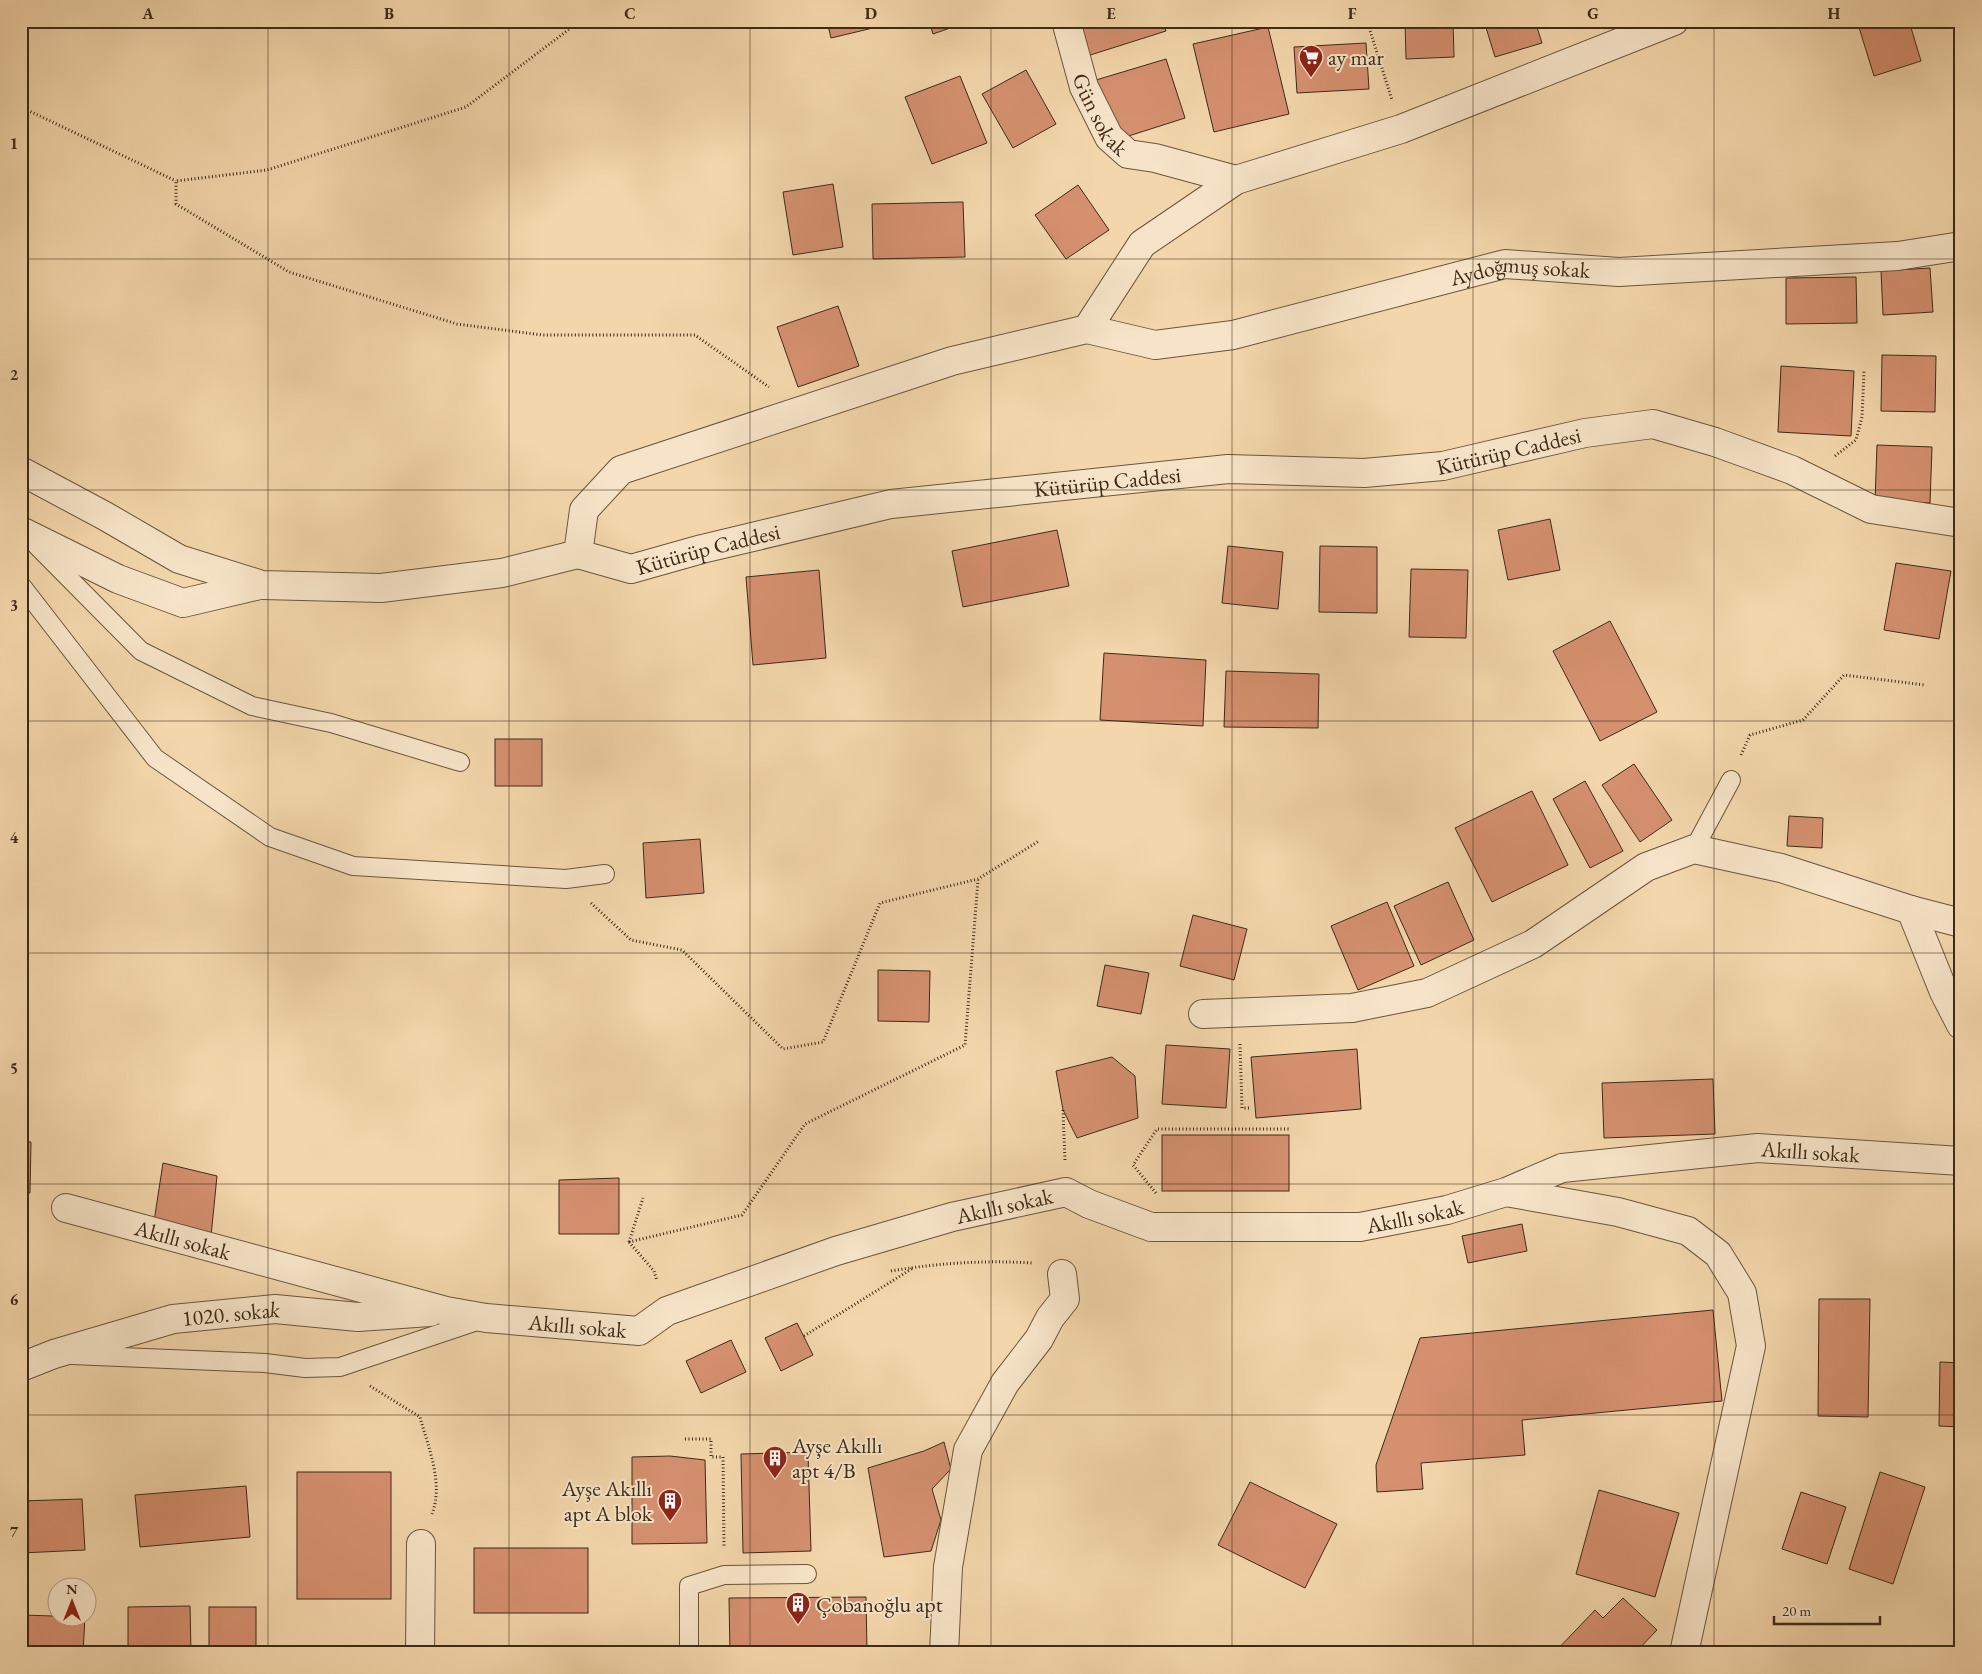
<svg xmlns="http://www.w3.org/2000/svg" width="1982" height="1674" font-family="'EB Garamond',serif">
<style>
.building{fill:#d59070;stroke:#3c2b18}
.lines{fill:none;stroke-linecap:round;stroke-linejoin:round}
.service-casing{stroke:#6a563d;stroke-width:20}
.minor-casing{stroke:#6a563d;stroke-width:30}
.path{stroke:#3c2b18;stroke-width:3;stroke-dasharray:1 2.5;stroke-linecap:butt}
.service{stroke:#f7e4c8;stroke-width:18}
.minor{stroke:#f7e4c8;stroke-width:28}
.grid{fill:none;stroke:#3c2b18;stroke-width:1;stroke-opacity:0.55}
.labels{text-anchor:middle;stroke-width:4;stroke-linejoin:round;paint-order:stroke}
.poi-label{font-size:22px;fill:#3c2b18;stroke:#f7e4c8;text-anchor:start}
.street-label{font-size:22px;fill:#3c2b18;stroke:#f7e4c8}
.neatline{fill:none;stroke:#3c2b18;stroke-width:2}
.grid-label{font-size:16px;text-anchor:middle;font-weight:bold;fill:#3c2b18}
</style>
<rect width="100%" height="100%" fill="#f3d6ab"/>
<filter id="stains"><feTurbulence type="fractalNoise" baseFrequency=".004" numOctaves="4"/><feColorMatrix values="0 0 0 0 .2 0 0 0 0 .09 0 0 0 0 .02 0 0 0 .5 -.17"/></filter>
<radialGradient id="worn" r=".72"><stop offset=".6" stop-color="#630" stop-opacity="0"/><stop offset="1" stop-color="#630" stop-opacity=".3"/></radialGradient>
<g class="building">
<path d="M827 21H893L894 23 831 38Z"/>
<path d="M929 21H970L933 34Z"/>
<path d="M1072 21H1163L1166 31 1084 57Z"/>
<path d="M1173 21H1203L1175 28Z"/>
<path d="M1405 21H1453L1454 57 1406 59Z"/>
<path d="M1484 21H1535L1542 43 1495 57Z"/>
<path d="M1857 21H1909L1921 61 1874 76Z"/>
<path d="M1268 27 1289 114 1214 132 1193 44Z"/>
<path d="M1366 43 1369 89 1297 93 1294 47Z"/>
<path d="M1166 59 1185 118 1116 140 1096 80Z"/>
<path d="M1026 70 1056 124 1013 148 982 94Z"/>
<path d="M960 76 987 143 932 164 905 97Z"/>
<path d="M833 184 843 247 793 255 783 192Z"/>
<path d="M1078 185 1109 230 1066 259 1035 215Z"/>
<path d="M963 202 965 257 873 259 872 204Z"/>
<path d="M1930 268 1933 312 1883 315 1881 271Z"/>
<path d="M1856 277 1857 323 1786 324V278Z"/>
<path d="M838 306 859 366 798 387 777 327Z"/>
<path d="M1882 355 1936 356 1935 412 1881 411Z"/>
<path d="M1781 366 1854 371 1851 436 1778 432Z"/>
<path d="M1877 445 1932 447 1930 503 1875 501Z"/>
<path d="M1550 519 1560 570 1508 580 1498 530Z"/>
<path d="M1057 530 1069 586 963 607 952 551Z"/>
<path d="M1228 546 1283 552 1278 609 1222 603Z"/>
<path d="M1320 546 1377 547V613L1319 612Z"/>
<path d="M1896 563 1951 571 1939 639 1884 630Z"/>
<path d="M1411 569 1468 570 1466 638 1409 637Z"/>
<path d="M819 570 826 658 753 665 746 577Z"/>
<path d="M1610 621 1657 712 1600 741 1553 651Z"/>
<path d="M1104 653 1206 660 1203 726 1100 720Z"/>
<path d="M1226 671 1319 674 1318 728 1224 727Z"/>
<rect x="495" y="739" width="47" height="47"/>
<path d="M1634 764 1672 820 1640 842 1602 785Z"/>
<path d="M1585 781 1623 851 1590 868 1553 799Z"/>
<path d="M1532 791 1568 865 1492 902 1455 828Z"/>
<path d="M1789 816 1823 818 1822 848 1787 846Z"/>
<path d="M700 839 704 893 646 898 643 843Z"/>
<path d="M1448 882 1474 940 1421 965 1394 906Z"/>
<path d="M1387 902 1414 966 1358 990 1331 926Z"/>
<path d="M1193 915 1247 929 1234 980 1180 966Z"/>
<path d="M1105 965 1149 973 1141 1014 1097 1006Z"/>
<path d="M878 970 930 971 929 1022 878 1021Z"/>
<path d="M1166 1045 1230 1049 1226 1108 1162 1104Z"/>
<path d="M1357 1049 1361 1109 1256 1118 1251 1057Z"/>
<path d="M1112 1057 1135 1076 1138 1118 1077 1138 1063 1110 1056 1071Z"/>
<path d="M1713 1079 1715 1134 1604 1138 1602 1083Z"/>
<rect x="1162" y="1135" width="127" height="56"/>
<path d="M21 1141 31 1142 30 1193H21Z"/>
<path d="M163 1163 217 1176 211 1236 153 1228Z"/>
<path d="M619 1178V1234H559V1180Z"/>
<path d="M1522 1224 1527 1251 1468 1263 1462 1236Z"/>
<path d="M1819 1299H1870L1868 1417 1818 1416Z"/>
<path d="M1713 1310 1722 1401 1522 1420 1525 1455 1421 1463 1423 1489 1377 1492 1376 1465 1420 1338Z"/>
<path d="M797 1323 813 1355 781 1371 765 1338Z"/>
<path d="M731 1340 746 1372 701 1393 686 1361Z"/>
<path d="M1940 1362 1961 1363V1427L1939 1426Z"/>
<path d="M944 1442 951 1469 932 1489 941 1520 931 1551 884 1557 868 1468 924 1451Z"/>
<path d="M808 1452 811 1551 743 1553 741 1454Z"/>
<path d="M670 1456 705 1460 707 1543 632 1544V1457Z"/>
<rect x="297" y="1472" width="94" height="127"/>
<path d="M1880 1472 1925 1487 1893 1584 1849 1569Z"/>
<path d="M1250 1482 1337 1524 1305 1588 1218 1545Z"/>
<path d="M246 1486 250 1537 140 1547 135 1495Z"/>
<path d="M1599 1490 1679 1513 1655 1597 1576 1574Z"/>
<path d="M1801 1492 1846 1507 1827 1564 1782 1549Z"/>
<path d="M82 1499 85 1550 21 1553V1501Z"/>
<rect x="474" y="1548" width="114" height="65"/>
<path d="M866 1597 867 1652 730 1653 729 1598Z"/>
<path d="M1623 1598 1657 1630 1635 1653H1554L1595 1610 1603 1618Z"/>
<path d="M190 1606 191 1653H128V1607Z"/>
<rect x="209" y="1607" width="47" height="46"/>
<path d="M21 1615 85 1617 83 1653H21Z"/>
</g>
<g class="lines">
<defs>
<g id="service">
<path d="M37 546 141 651 252 706 331 723 460 762"/>
<path d="M21 585 155 758 270 837 353 866 566 879 605 874"/>
<path d="M1694 849 1731 780"/>
<path d="M72 1355 265 1363 305 1368 340 1367 480 1320"/>
<path d="M689 1653V1586L724 1575 807 1574"/>
</g>
<g id="minor">
<path id="s1" d="M1066 21 1084 87 1109 137 1128 154 1155 158 1236 180"/>
<path id="s2" d="M1674 21 1401 129 1236 180 1142 244 1087 329 952 361 621 470 584 510 578 554 631 569 702 549 891 504 1228 469 1364 473 1443 466 1585 433 1653 424 1715 442 1792 470 1871 509 1961 523"/>
<path id="s3" d="M1087 329 1155 345 1233 335 1505 264 1619 272 1898 256 1961 246"/>
<path d="M21 471 105 516 179 559 262 585 381 588 502 573 578 554"/>
<path d="M21 531 118 579 183 603 260 585"/>
<path d="M1911 910 1944 992 1961 1025"/>
<path d="M1203 1014 1352 1008 1427 993 1533 944 1646 867 1694 849 1781 868 1911 910 1961 923"/>
<path d="M1506 1192 1618 1212 1688 1231 1718 1254 1742 1293 1751 1346 1684 1653"/>
<path id="s4" d="M66 1208 446 1311 486 1318 639 1331 667 1311 836 1251 952 1217 1066 1192 1089 1204 1151 1227H1360L1447 1210 1506 1192 1562 1168 1758 1148 1961 1161"/>
<path id="s5" d="M21 1367 54 1354 173 1319 275 1309 358 1317 430 1312"/>
<path d="M420 1653 421 1544"/>
<path d="M944 1653 948 1567 968 1450 1005 1383 1039 1339 1050 1318 1065 1299 1062 1274"/>
</g>
</defs>
<use href="#service" class="service-casing"/>
<use href="#minor" class="minor-casing"/>
<g class="path">
<path d="M580 21 466 107 267 170 176 181V204L289 272 457 324 542 335H695L769 387"/>
<path d="M1367 21 1392 100"/>
<path d="M21 107 176 181"/>
<path d="M1959 215 1961 169"/>
<path d="M1960 278 1961 288"/>
<path d="M1835 456 1856 440 1862 417 1864 371"/>
<path d="M1741 755 1750 735 1803 720 1844 675 1925 685"/>
<path d="M591 903 631 940 682 950 783 1049 823 1042 880 903 978 879 1039 841"/>
<path d="M1240 1044 1242 1108H1250"/>
<path d="M1063 1110 1065 1161"/>
<path d="M1156 1193 1133 1165 1157 1129H1289"/>
<path d="M629 1242 742 1215 805 1124 965 1045 978 880"/>
<path d="M629 1242 654 1271 657 1281"/>
<path d="M629 1242 643 1198"/>
<path d="M891 1271C938 1263 985 1260 1032 1263"/>
<path d="M804 1336 913 1268"/>
<path d="M370 1386 420 1417C428 1447 444 1483 432 1514"/>
<path d="M685 1439H711V1457H723L724 1548"/>
</g>
<use href="#service" class="service"/>
<use href="#minor" class="minor"/>
</g>
<path class="grid" d="M268 21V1653M509 21V1653M750 21V1653M991 21V1653M1232 21V1653M1473 21V1653M1714 21V1653M21 259H1961M21 490H1961M21 721H1961M21 953H1961M21 1184H1961M21 1415H1961"/>
<defs>
<symbol id="supermarket-pin" viewBox="-11 -11 22 30"><path d="M0 17L-7.5 6A9.5 9.5 0 1 1 7.5 6Z" fill="#8f2418" stroke="#f7e4c8"/><path d="M-6-5.5h2.5l.6 2H6L4.5 2H-2.5L-4.4-4H-6ZM-1.5 3.2a1.3 1.3 0 1 0 .1 0ZM3 3.2a1.3 1.3 0 1 0 .1 0Z" fill="#fff"/></symbol>
<symbol id="building-pin" viewBox="-11 -11 22 30"><path d="M0 17L-7.5 6A9.5 9.5 0 1 1 7.5 6Z" fill="#8f2418" stroke="#f7e4c8"/><path d="M-4-6H4V6H1V3H-1V6H-4ZM-2.5-4.3h1.7v1.8h-1.7ZM.8-4.3h1.7v1.8H.8ZM-2.5-1h1.7V.8h-1.7ZM.8-1h1.7V.8H.8Z" fill="#fff"/></symbol>
</defs>
<g fill-rule="evenodd">
<use href="#supermarket-pin" x="1297" y="43" width="28" height="38"/>
<use href="#building-pin" x="761" y="1444" width="28" height="38"/>
<use href="#building-pin" x="656" y="1487" width="28" height="38"/>
<use href="#building-pin" x="784" y="1590" width="28" height="38"/>
</g>
<g class="labels">
<g class="poi-label">
<text x="1328" y="65">ay mar</text>
<text x="792" y="1453">Ayşe Akıllı<tspan x="792" dy="25">apt 4/B</tspan></text>
<text x="652" y="1496" text-anchor="end">Ayşe Akıllı<tspan x="652" dy="25">apt A blok</tspan></text>
<text x="816" y="1612">Çobanoğlu apt</text>
</g>
<g class="street-label">
<text dy="8" stroke="none"><textPath href="#s1" startOffset="100">Gün sokak</textPath></text>
<text dy="8" stroke="none"><textPath href="#s3" startOffset="444">Aydoğmuş sokak</textPath></text>
<text dy="8" stroke="none"><textPath href="#s2" startOffset="2212">Kütürüp Caddesi</textPath></text>
<text dy="8" stroke="none"><textPath href="#s2" startOffset="1808">Kütürüp Caddesi</textPath></text>
<text dy="8" stroke="none"><textPath href="#s2" startOffset="1402">Kütürüp Caddesi</textPath></text>
<text dy="8" stroke="none"><textPath href="#s4" startOffset="1801">Akıllı sokak</textPath></text>
<text dy="8" stroke="none"><textPath href="#s4" startOffset="976">Akıllı sokak</textPath></text>
<text dy="8" stroke="none"><textPath href="#s4" startOffset="1396">Akıllı sokak</textPath></text>
<text dy="8" stroke="none"><textPath href="#s4" startOffset="121">Akıllı sokak</textPath></text>
<text dy="8" stroke="none"><textPath href="#s5" startOffset="218">1020. sokak</textPath></text>
<text dy="8" stroke="none"><textPath href="#s4" startOffset="526">Akıllı sokak</textPath></text>
</g>
</g>
<rect width="1982" height="1674" fill="none" stroke="#f3d6ab" stroke-width="55"/>
<g transform="translate(72 1602)"><circle r="24" fill="#f7e4c8" stroke="#ac9a82"/>
<path d="M0-4L9 19L0 12L-9 19Z" fill="#8f2418"/>
<text y="-8" font-size="14" font-weight="bold" text-anchor="middle" fill="#3c2b18">N</text>
</g>
<path d="M1774 1616v8h106v-8" fill="none" stroke="#3c2b18" stroke-width="2.5"/>
<text x="1782" y="1616" font-size="15" fill="#3c2b18" stroke="#f7e4c8" stroke-width="4" paint-order="stroke">20 m</text>
<rect x="28" y="28" width="1926" height="1618" class="neatline"/>
<g class="grid-label">
<text x="148" y="19">A</text>
<text x="389" y="19">B</text>
<text x="630" y="19">C</text>
<text x="871" y="19">D</text>
<text x="1111" y="19">E</text>
<text x="1352" y="19">F</text>
<text x="1593" y="19">G</text>
<text x="1834" y="19">H</text>
<text x="14" y="149">1</text>
<text x="14" y="380">2</text>
<text x="14" y="611">3</text>
<text x="14" y="843">4</text>
<text x="14" y="1074">5</text>
<text x="14" y="1305">6</text>
<text x="14" y="1537">7</text>
</g>
<rect width="100%" height="100%" filter="url(#stains)"/>
<rect width="100%" height="100%" fill="url(#worn)"/>
</svg>
